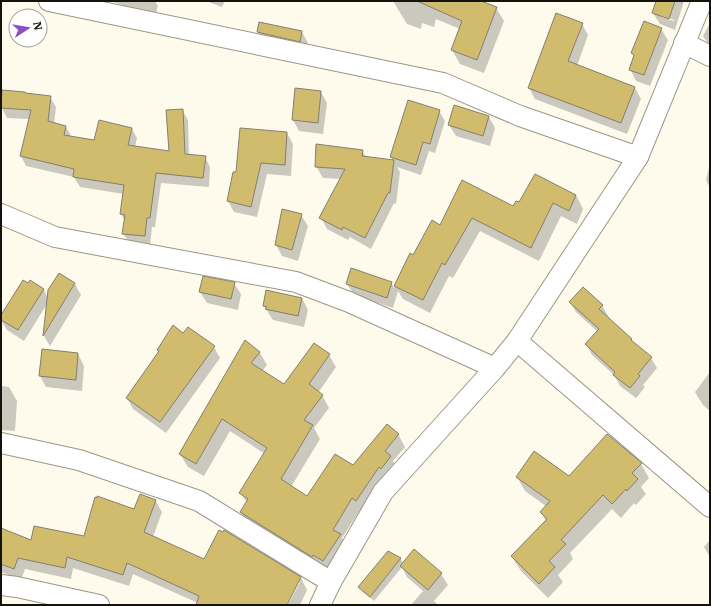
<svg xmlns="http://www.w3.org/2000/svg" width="711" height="606" font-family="'IBM Plex Serif',serif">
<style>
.shadow{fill:#0003;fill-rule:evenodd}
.building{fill:#d1bc6e;stroke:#837f70}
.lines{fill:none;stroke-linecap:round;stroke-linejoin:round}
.minor-casing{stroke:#9b9687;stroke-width:22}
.minor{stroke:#fff;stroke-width:20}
</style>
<rect width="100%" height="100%" fill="#fefbed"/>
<g class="shadow">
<path d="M111 1H155L158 6 155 16 132 9Z"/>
<path d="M206 1H225L222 7Z"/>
<path d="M393 1H481V2L496 8 504 21 484 73 460 64 452 50 460 29 436 19 434 27 422 23 421 29 407 24Z"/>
<path d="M657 1H684L675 30 660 24 653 13ZM661 15 674 20V21L661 17Z"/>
<path d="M260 23 302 32 308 43 306 52 264 44 258 32Z"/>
<path d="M710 23V47L703 36Z"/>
<path d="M582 24 588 35 577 66 635 88 641 99 627 134 535 99 529 88Z"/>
<path d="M661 29 668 40 650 86 636 81 630 69 635 57 632 53Z"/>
<path d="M296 89 321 92 327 103 323 134 299 131 293 120Z"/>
<path d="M3 91 50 97 56 107 54 124 66 127 71 136 95 141 132 129 137 138 135 147 170 153 182 110 188 120 189 156 205 157 210 167 209 187 161 183 155 227H152L150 246 129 243 123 233 125 221 121 214 124 194 80 187 74 177 26 166 21 156 29 119 7 118 2 108Z"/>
<path d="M454 106 489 117 495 128 490 146 456 136 449 125Z"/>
<path d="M439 111 445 121 435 153 429 151 421 175 397 167 400 172 396 204 394 203 371 249 350 237 348 240 327 229 321 218 341 179 323 178 316 166 362 150 366 157 393 161 391 157Z"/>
<path d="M287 133 293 144 291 176 267 174 257 217 234 212 228 201 237 174Z"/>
<path d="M710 164V188L706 180Z"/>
<path d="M463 182 514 207 520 204 576 195 583 209 577 224 561 216 539 261 480 231 453 278 449 276 430 313 403 299 398 291 393 308 354 295 347 284 391 282 394 288 411 255 413 256 441 226Z"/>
<path d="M301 215 308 226 298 261 282 256 276 245Z"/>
<path d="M59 274 75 284 81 295 50 346 44 336 47 304 24 341 7 330 1 320V317L43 289 48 298Z"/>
<path d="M234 283 241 294 238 310 207 303 200 292Z"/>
<path d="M302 298 308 310 304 327 273 320 264 306Z"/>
<path d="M570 302 602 305 608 316 607 317 632 340 634 344 651 358 657 368 643 385 645 387 636 398 620 386 614 375 592 355 586 344 598 332 576 312Z"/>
<path d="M184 334 214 347 220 358 166 433 133 409 127 398 160 353 158 350Z"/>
<path d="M246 342 260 353 267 365 262 371 285 385 329 355 336 367 318 393 322 395 329 408 314 428 320 439 291 487 307 497 398 434 405 447 393 461 398 469 364 513 360 510 342 538 348 548 330 573 248 525 241 512 247 503 241 493 265 454 230 431 204 476 188 467 180 454Z"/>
<path d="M42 350 78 354 84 366 82 391 46 387 40 376Z"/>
<path d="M710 372V411L703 405 695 392Z"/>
<path d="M1 386 9 387 17 401 15 431 1 430Z"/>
<path d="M641 464 649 478 641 487 646 494 636 505 634 503 621 518 612 509 570 553 573 559 558 575 563 582 548 598 521 571 512 557 546 521 541 512 546 506 525 491 517 477H569Z"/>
<path d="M155 500 162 512 153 537 204 560 225 532 301 578 307 590 300 605H288L300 582H298L286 605H197L198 603 133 574 129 586 73 568 71 579 25 569 21 580 1 572V529L32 542 84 537Z"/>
<path d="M710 540V557L704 547Z"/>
<path d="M388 552 401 559 403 563 441 574 448 585 434 601 438 605H411L423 591 407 577 402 567 374 601 363 592 360 587Z"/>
</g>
<g class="building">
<path d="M417 1H481L497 7 477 60 451 50 462 21Z"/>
<path d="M656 1H675L669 19 652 13Z"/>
<path d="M556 13 583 23 568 61 635 87 621 123 528 88Z"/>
<path d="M644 21 662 28 644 75 629 70 634 55 631 53Z"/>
<path d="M259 22 302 31 300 42 257 32Z"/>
<path d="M295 88 321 91 318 123 292 120Z"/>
<path d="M2 90 25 92V93L51 96 48 121 66 126 64 135 94 140 99 120 132 128 128 145 169 151 166 110 183 109 185 154 206 156 203 178 156 173 150 218H147L145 236 122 234 125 215 120 214 124 185 73 177 74 169 20 156 31 110 1 108Z"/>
<path d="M408 100 440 110 430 144 423 142 416 165 390 157Z"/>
<path d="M454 105 489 116 483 136 448 125Z"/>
<path d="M240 128 287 132 285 165 261 163 251 207 227 201 233 172H236Z"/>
<path d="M316 144 363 150 362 156 394 160 390 193H388L365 238 343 227 342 230 319 218 345 169 315 167Z"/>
<path d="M535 174 576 195 569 211 553 203 531 248 472 218 445 265 442 263 423 300 394 286 410 253 413 255 432 220 440 225 462 180 513 206 516 201 519 202Z"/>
<path d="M282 209 302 214 292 250 275 245Z"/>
<path d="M351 268 392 282 387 298 346 284Z"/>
<path d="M59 273 75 283 43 336 48 290Z"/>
<path d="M203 276 235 282 231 299 199 292Z"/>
<path d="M23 280 28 283 30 280 44 289 18 330 1 320V315Z"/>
<path d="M583 287 603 305 599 309 632 339 631 340 652 357 638 374 640 376 630 388 613 375 615 372 585 344 599 329 569 302Z"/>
<path d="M266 290 302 298 298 316 265 309 267 307 263 306Z"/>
<path d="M173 325 183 333 188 327 215 346 160 422 126 398 159 351 157 350Z"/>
<path d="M245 340 260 352 251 363 284 384 314 343 330 354 309 384 323 395 304 420 313 425 281 479 307 496 335 454 353 465 387 424 399 434 385 451 391 456 381 469 379 467 356 501 352 498 333 530 341 534 323 561 313 555 312 557 240 512 248 499 239 493 267 448 222 419 196 464 179 454Z"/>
<path d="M42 349 78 353 76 380 39 376Z"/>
<path d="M607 434 642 463 632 473 638 479 627 491 626 489 612 504 603 495 561 540 566 544 549 561 555 567 539 584 511 556 547 519 540 512 550 501 516 477 534 451 569 476Z"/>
<path d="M140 494 156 500 144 532 204 559 219 530 223 532 224 530 301 577 287 605H196L199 596 127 563 123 575 67 557 65 568 18 558 14 569 1 564V528L31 540 34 526 84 536 95 497 97 498V496L134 509Z"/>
<path d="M414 549 442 573 428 590 400 566Z"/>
<path d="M388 551 401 558 370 597 358 587Z"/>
</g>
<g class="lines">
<defs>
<g id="minor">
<path d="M49 1 443 83 520 116 638 157"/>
<path d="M684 43 710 56"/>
<path d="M1 214 55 237 296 282 349 302 495 368"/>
<path d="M517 341 710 507"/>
<path d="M1 443 79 460 199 501 331 582"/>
<path d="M1 585 17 587 99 605"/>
<path d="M320 605 331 582 383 492 495 368 517 341 638 157 702 1"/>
</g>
</defs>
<use href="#minor" class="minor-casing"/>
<use href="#minor" class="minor"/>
</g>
<rect width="711" height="606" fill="none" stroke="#15130e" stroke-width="4"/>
<g transform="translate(28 28) rotate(78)"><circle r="19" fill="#ffffff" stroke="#a1a19f"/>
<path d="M0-3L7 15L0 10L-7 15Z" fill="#8850c7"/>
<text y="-6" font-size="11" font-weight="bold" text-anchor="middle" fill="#15130e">N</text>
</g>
</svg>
